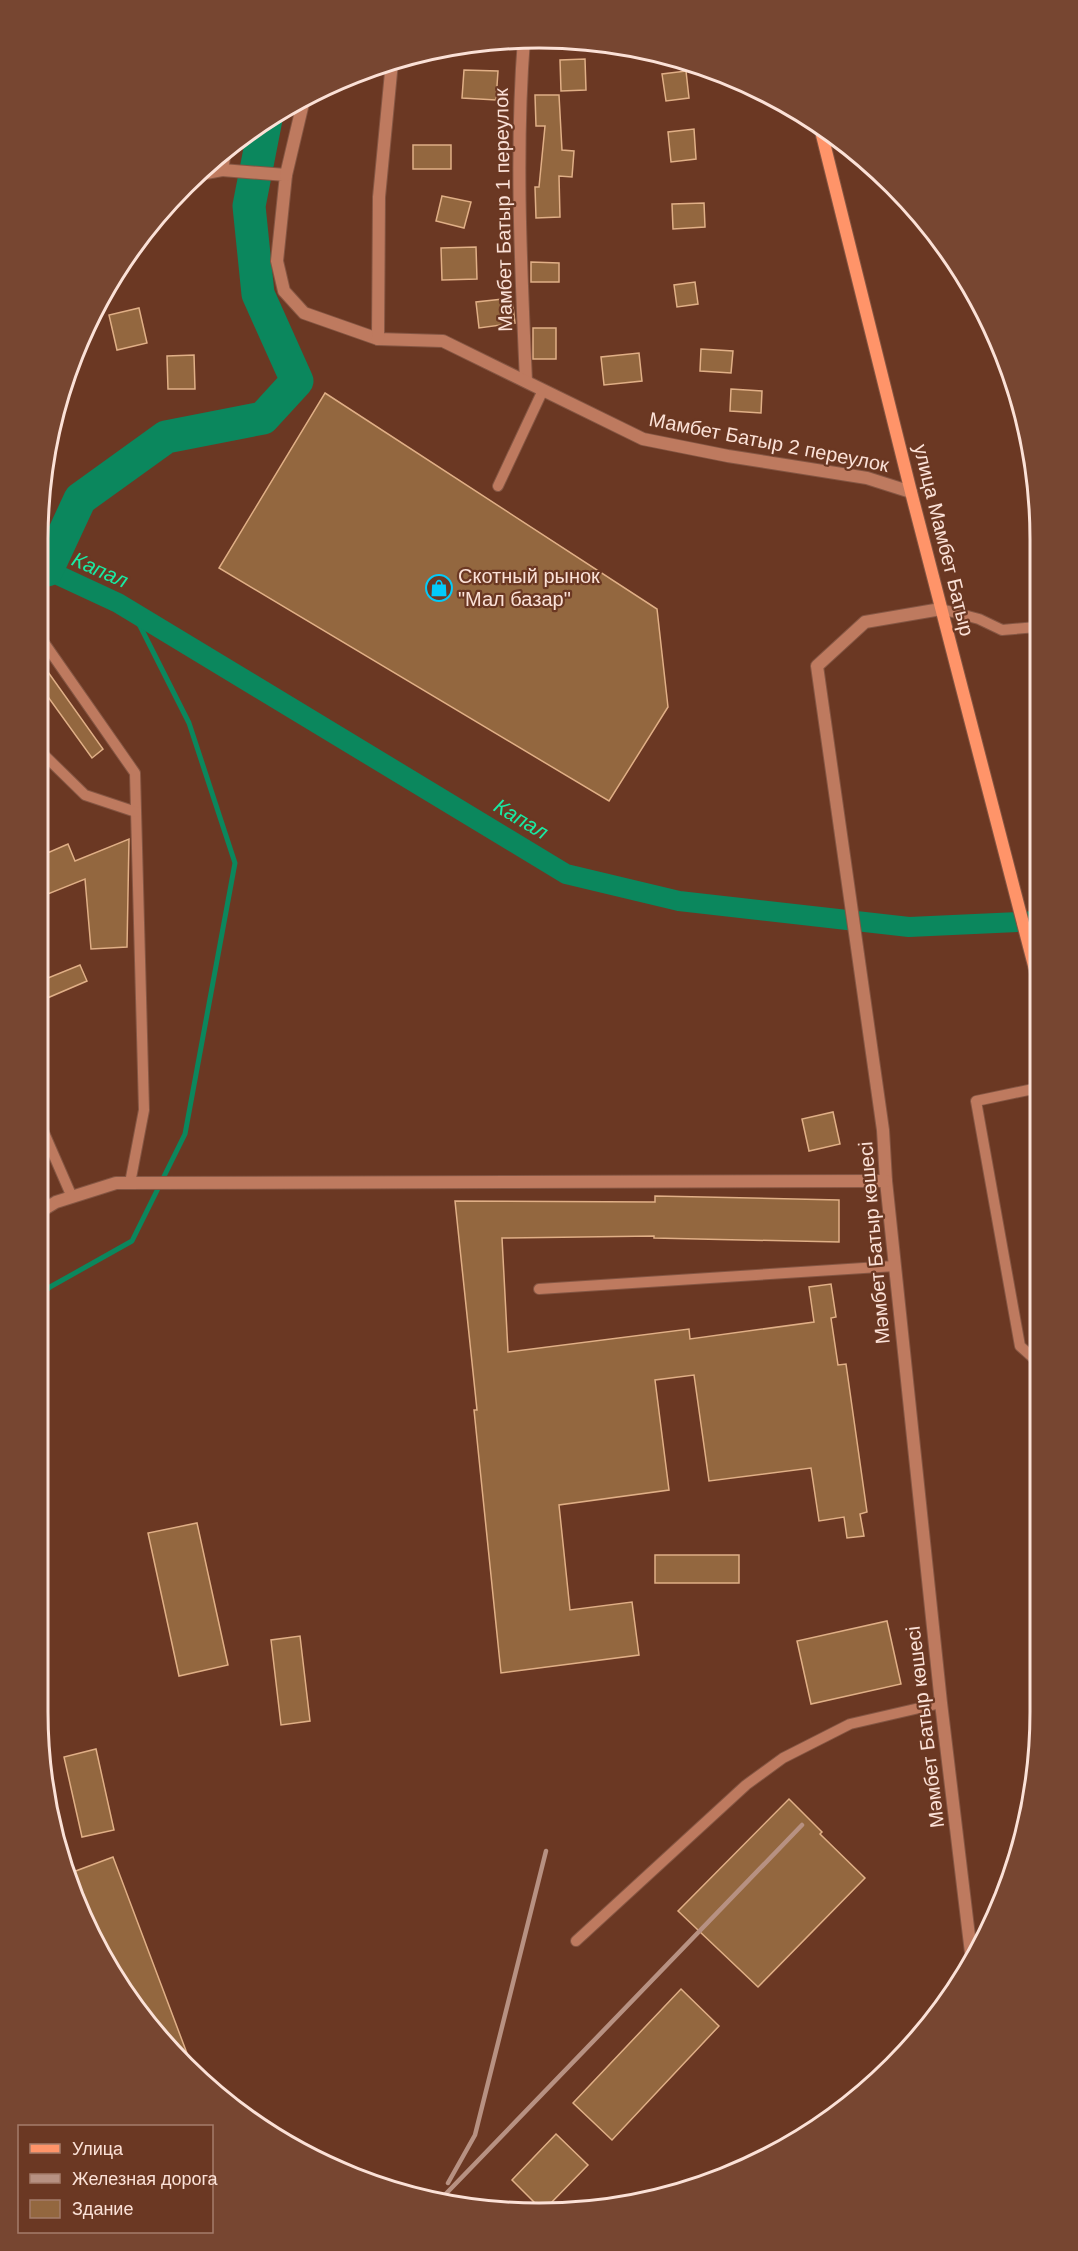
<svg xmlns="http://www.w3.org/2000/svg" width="1078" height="2251" font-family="Helvetica,sans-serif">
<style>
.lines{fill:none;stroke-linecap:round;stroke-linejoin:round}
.stream{stroke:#0b875d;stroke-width:5}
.canal{stroke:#0b875d;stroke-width:20}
.river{stroke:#0b875d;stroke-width:33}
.building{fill:#93673f;stroke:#e0af86;stroke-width:1.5}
.lane-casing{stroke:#855643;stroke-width:12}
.street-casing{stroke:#855643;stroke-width:14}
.secondary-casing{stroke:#855643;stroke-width:14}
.lane{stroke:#be7a5f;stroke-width:10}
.street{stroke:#be7a5f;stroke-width:12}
.secondary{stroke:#ff9469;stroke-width:12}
.rail{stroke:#b79182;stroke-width:4.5}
.labels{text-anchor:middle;stroke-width:4.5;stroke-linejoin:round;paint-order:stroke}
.street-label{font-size:20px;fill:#fbe1d7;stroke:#6b3823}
.poi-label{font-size:20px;fill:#fbe1d7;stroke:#6b3823;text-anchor:start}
.water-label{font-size:21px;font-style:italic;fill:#19eaa3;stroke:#6b3823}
.rim{fill:none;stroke:#fbe1d7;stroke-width:3}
</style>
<rect width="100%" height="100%" fill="#6b3823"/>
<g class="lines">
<path class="stream" d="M38 1297 50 1287 132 1241 185 1134 235 863 189 723 133 612"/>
<path class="canal" d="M38 569 47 570 118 603 566 874 679 901 909 927 1038 921"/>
<path class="river" d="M47 570 80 499 166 437 263 418 297 381 258 294 249 206 266 119"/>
</g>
<g class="building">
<path d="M585 59 586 90 561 91 560 60Z"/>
<path d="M464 70 498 71 496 100 462 98Z"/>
<path d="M686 71 689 98 666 101 662 74Z"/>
<path d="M535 95H559L562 150 574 151 572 177 559 176 560 217 536 218 535 187H539L545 126H536Z"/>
<path d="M694 129 696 159 671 162 668 132Z"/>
<rect x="413" y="145" width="38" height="24"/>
<path d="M442 196 471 202 464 228 436 221Z"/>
<path d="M704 203 705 227 673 229 672 204Z"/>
<path d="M476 247 477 279 442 280 441 248Z"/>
<path d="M531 262 559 263V282H531Z"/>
<path d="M695 282 698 304 677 307 674 285Z"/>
<path d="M512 298 515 323 479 328 476 302Z"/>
<path d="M139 308 147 343 117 350 109 315Z"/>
<rect x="533" y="328" width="23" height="31"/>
<path d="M701 349 733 351 731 373 700 371Z"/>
<path d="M639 353 642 381 604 385 601 357Z"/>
<path d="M194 355 195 389H168L167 356Z"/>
<path d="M731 389 762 391 761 413 730 411Z"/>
<path d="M325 393 657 609 668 707 609 801 219 568Z"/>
<path d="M38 658 103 749 92 758 38 683Z"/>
<path d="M129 839 127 947 91 949 85 879 38 898V857L68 844 75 861Z"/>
<path d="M80 965 87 981 38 1002V982Z"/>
<path d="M833 1112 840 1144 809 1151 802 1119Z"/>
<path d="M655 1196 839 1200V1242L654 1238V1236L502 1238 508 1352 689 1329 690 1339 814 1322 809 1287 831 1284 836 1317 831 1318 838 1365 846 1364 867 1512 860 1514 864 1536 847 1538 844 1517 819 1521 811 1468 709 1481 694 1375 655 1380 669 1490 559 1505 570 1610 632 1602 639 1655 501 1673 474 1410H477L455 1201 655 1202Z"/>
<path d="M197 1523 228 1665 179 1676 148 1533Z"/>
<rect x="655" y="1555" width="84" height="28"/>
<path d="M887 1621 901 1684 811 1704 797 1641Z"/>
<path d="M300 1636 310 1721 281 1725 271 1640Z"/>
<path d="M96 1749 114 1830 82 1837 64 1757Z"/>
<path d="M789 1799 822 1832 820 1834 865 1878 758 1987 678 1911Z"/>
<path d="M113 1857 191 2064 141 2018 65 1875Z"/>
<path d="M681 1989 719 2026 612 2140 573 2103Z"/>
<path d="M556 2134 588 2165 547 2207H539L512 2180Z"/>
</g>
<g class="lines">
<defs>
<g id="lane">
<path d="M498 486 543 390"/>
<path d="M941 609 979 619 1002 630 1037 627"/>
<path d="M38 634 135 773 144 1110 130 1183"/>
<path d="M38 749 85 795 136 812"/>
<path d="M1038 1088 976 1101 1020 1346 1039 1363"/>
<path d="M38 1119 72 1197"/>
<path d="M539 1289 895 1266"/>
<path d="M576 1941 746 1785 783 1758 850 1724 941 1703"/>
</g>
<g id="street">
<path d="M524 39C515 153 521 268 526 381"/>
<path d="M222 170 286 175 277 261 284 291 304 313 378 339 443 341 643 439 728 456 867 478 911 492"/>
<path d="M195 175 222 170 225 151"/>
<path d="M286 175 304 99"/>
<path d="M378 339 379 197 392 62"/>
<path d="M941 609 865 622 817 666 883 1130 886 1181 941 1703 972 1961"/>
<path d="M38 1213 56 1202 116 1183 886 1181"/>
</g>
<path id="secondary" d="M820 127 911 492 1038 981"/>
</defs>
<use href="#lane" class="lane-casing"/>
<use href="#street" class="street-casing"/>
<use href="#secondary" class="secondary-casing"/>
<use href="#lane" class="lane"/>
<use href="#street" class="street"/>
<use href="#secondary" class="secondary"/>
<g class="rail">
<path d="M448 2183 475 2135 546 1851"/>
<path d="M437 2203 802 1825"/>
</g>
</g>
<defs>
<symbol id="shop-ring" viewBox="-11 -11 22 22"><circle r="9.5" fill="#6b3823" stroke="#03cbf9" stroke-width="1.5"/><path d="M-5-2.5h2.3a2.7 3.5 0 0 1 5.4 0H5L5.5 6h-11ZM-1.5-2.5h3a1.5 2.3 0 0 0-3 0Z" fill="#03cbf9"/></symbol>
</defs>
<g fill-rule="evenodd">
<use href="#shop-ring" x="424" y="573" width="30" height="30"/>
</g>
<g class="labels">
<g class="street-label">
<text transform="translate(503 210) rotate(-91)" y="7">Мамбет Батыр 1 переулок</text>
<text transform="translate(769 442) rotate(11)" y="7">Мамбет Батыр 2 переулок</text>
<text transform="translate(944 540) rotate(76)" y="7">улица Мамбет Батыр</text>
<text transform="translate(874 1243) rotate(-95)" y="7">Мәмбет Батыр көшесі</text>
<text transform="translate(925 1727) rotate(-97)" y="7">Мәмбет Батыр көшесі</text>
</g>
<g class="poi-label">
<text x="458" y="583">Скотный рынок<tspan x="458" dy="23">"Мал базар"</tspan></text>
</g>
<g class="water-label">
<text transform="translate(100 570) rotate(24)" y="7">Капал</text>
<text transform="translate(521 819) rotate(31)" y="7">Капал</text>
</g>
</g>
<path d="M0 0H1078V2251H0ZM539 48H539A491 491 0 0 1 1030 539V1712A491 491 0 0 1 539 2203H539A491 491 0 0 1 48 1712V539A491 491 0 0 1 539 48Z" fill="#774631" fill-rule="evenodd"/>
<path class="rim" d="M539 48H539A491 491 0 0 1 1030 539V1712A491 491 0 0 1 539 2203H539A491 491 0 0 1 48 1712V539A491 491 0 0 1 539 48Z"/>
<rect x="18" y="2125" width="195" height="108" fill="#6b3823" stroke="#a57c6b" stroke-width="1.5"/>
<rect x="30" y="2144" width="30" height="9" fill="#ff9469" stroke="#a57c6b" stroke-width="1.5"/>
<text x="72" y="2155" font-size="18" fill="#fbe1d7">Улица</text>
<rect x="30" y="2174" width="30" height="9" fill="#b79182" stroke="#a57c6b" stroke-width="1.5"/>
<text x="72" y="2185" font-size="18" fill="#fbe1d7">Железная дорога</text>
<rect x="30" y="2200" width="30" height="18" fill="#93673f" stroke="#a57c6b" stroke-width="1.5"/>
<text x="72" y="2215" font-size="18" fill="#fbe1d7">Здание</text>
</svg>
